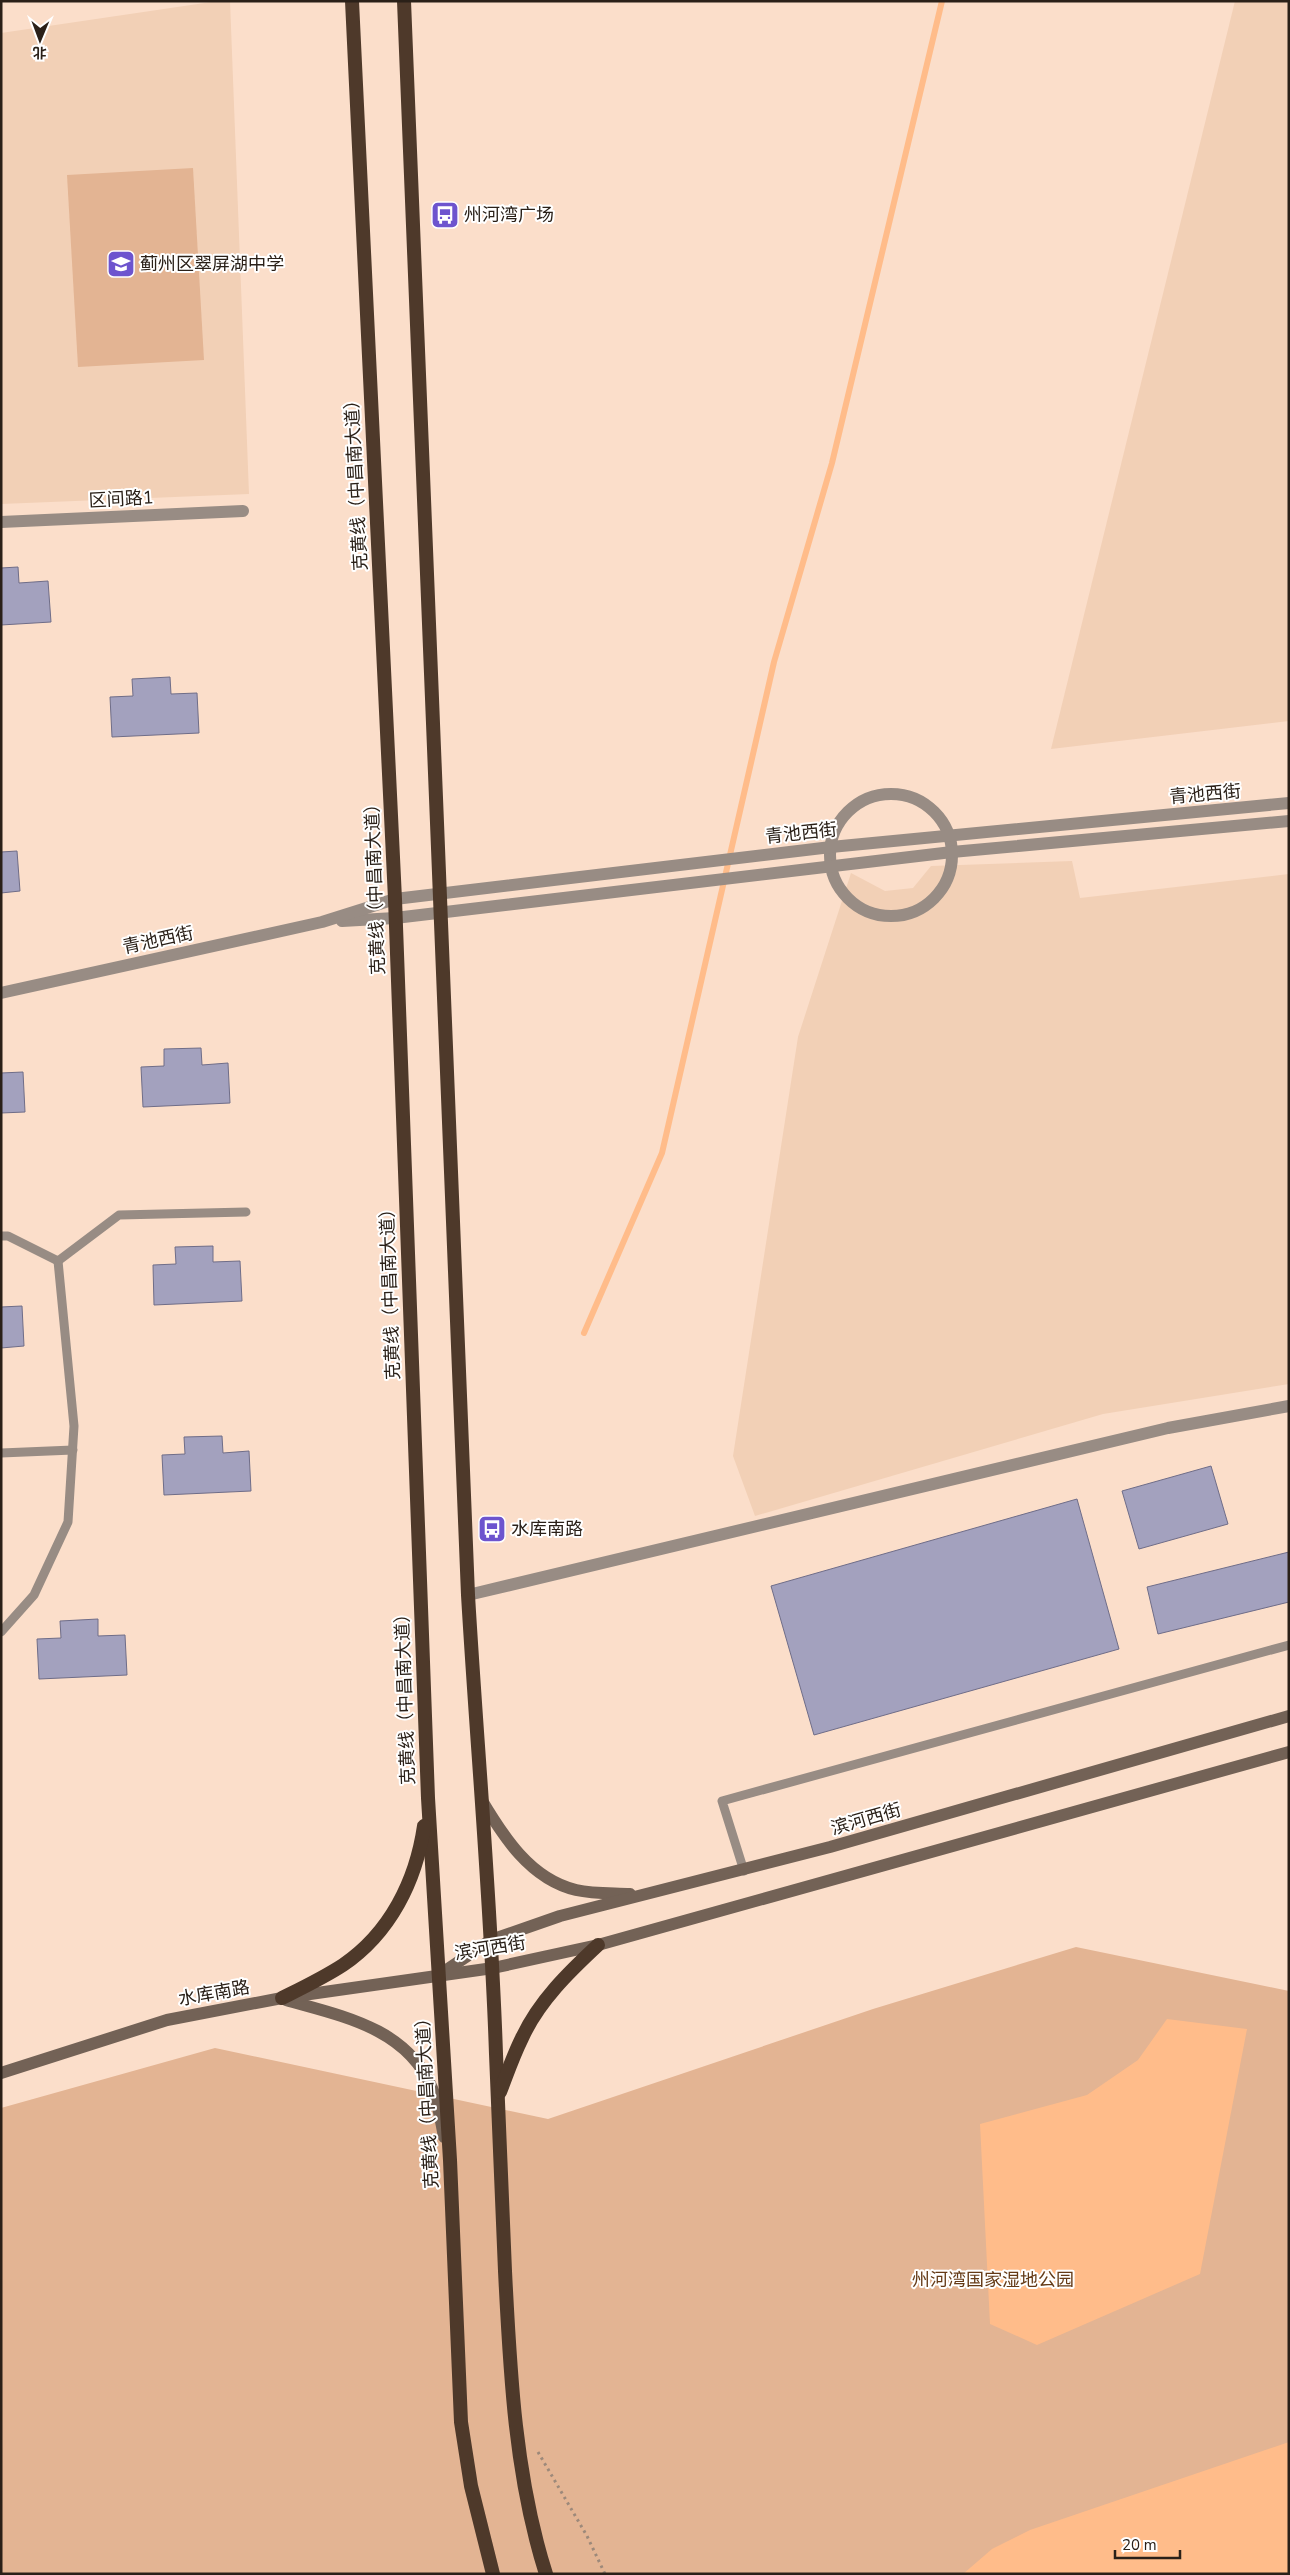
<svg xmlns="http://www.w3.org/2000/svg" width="1290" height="2575" font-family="'Nunito Sans','Noto Sans SC',sans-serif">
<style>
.built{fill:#f2d0b6}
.green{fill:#e3b493}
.water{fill:#ffbc8a}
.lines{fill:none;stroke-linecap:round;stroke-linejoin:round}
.stream{stroke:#ffbc8a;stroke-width:6}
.building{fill:#a3a1be;stroke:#6f6d88}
.path{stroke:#9d897a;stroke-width:3;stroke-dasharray:2.5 4;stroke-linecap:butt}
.service{stroke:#988c84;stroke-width:9}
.minor{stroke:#988c84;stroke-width:12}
.tertiary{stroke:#988c84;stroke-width:12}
.secondary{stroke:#736256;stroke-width:12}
.trunk{stroke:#4e392a;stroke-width:14}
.labels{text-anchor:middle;stroke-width:4;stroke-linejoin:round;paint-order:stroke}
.poi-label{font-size:18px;fill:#2a2018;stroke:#fff;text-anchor:start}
.street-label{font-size:18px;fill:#2a2018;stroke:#fff}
.park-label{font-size:18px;fill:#653a16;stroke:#fff}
</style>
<rect width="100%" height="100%" fill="#fbdeca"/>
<g class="built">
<path d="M218 1H230L249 494 1 504V33Z"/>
<path d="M1235 1H1289V721L1051 749Z"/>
<path d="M1072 861 1080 898 1289 874V1384L1103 1414 755 1516 733 1456 798 1037 851 873 885 891 913 888 931 866Z"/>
</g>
<g class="green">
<path d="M193 168 204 360 78 367 67 175Z"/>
<path d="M1076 1947 1289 1991V2574H1V2108L215 2048 548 2119 873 2009Z"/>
</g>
<g class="water">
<path d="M1167 2019 1247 2029 1200 2274 1037 2345 990 2324 980 2124 1087 2095 1138 2060Z"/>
<path d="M1289 2442V2574H963L992 2549 1030 2530Z"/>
</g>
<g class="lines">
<path class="stream" d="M584 1333 662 1153 774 662 832 463 942 1"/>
</g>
<g class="building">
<path d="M18 567 19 583 48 581 51 622 1 625V568Z"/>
<path d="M170 677 171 694 197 693 199 733 112 737 110 697 133 696 132 679Z"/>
<path d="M17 851 20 891 1 893V852Z"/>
<path d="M201 1048 202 1065 228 1063 230 1103 143 1107 141 1067 164 1066V1049Z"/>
<path d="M23 1072 25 1112 1 1113V1073Z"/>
<path d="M213 1246V1262L240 1261 242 1301 154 1305 153 1265 176 1264 175 1247Z"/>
<path d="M22 1306 24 1346 1 1348V1307Z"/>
<path d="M222 1436 223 1453 249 1451 251 1491 164 1495 162 1455 185 1454 184 1437Z"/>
<path d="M1211 1466 1228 1524 1139 1549 1122 1491Z"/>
<path d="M1077 1499 1119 1649 814 1735 771 1586Z"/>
<path d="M1289 1552V1602L1158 1634 1147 1587Z"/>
<path d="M98 1619V1636L125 1635 127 1675 39 1679 37 1639 61 1638 60 1621Z"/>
</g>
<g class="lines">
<path class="path" d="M538 2452 587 2536 605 2574"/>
<g class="service">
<path d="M1 1236H8L58 1261 119 1215 246 1212"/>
<path d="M1 1453 73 1450"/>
<path d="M1 1632 34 1595 68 1522 74 1426 58 1261"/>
<path d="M744 1871 722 1801 1289 1645"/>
</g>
<g class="minor">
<path d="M1 522 243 511"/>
<circle cx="891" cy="855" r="61"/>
<path d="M468 1595 1168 1428 1289 1406"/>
</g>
<g class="tertiary">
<path d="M342 921 395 918 952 852 1289 821"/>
<path d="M1 993 322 922 395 899 831 847 1289 803"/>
</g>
<g class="secondary">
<path d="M481 1799C503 1836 530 1879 576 1890 594 1894 612 1893 630 1894"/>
<path d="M442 1973 491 1940 560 1916 830 1847 1289 1716"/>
<path d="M286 2000C342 2016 407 2028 432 2088 438 2103 441 2121 444 2137"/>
<path d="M1 2073 167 2020 282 1998 493 1968 598 1945 1289 1752"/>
</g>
<g class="trunk">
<path d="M352 1 395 899 428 1798 450 2160 461 2422 471 2486 493 2574"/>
<path d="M404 1 468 1595C477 1748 491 1901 496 2054 499 2126 502 2199 505 2271 510 2372 515 2477 546 2574"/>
<path d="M282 1998C302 1988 323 1978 343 1965 390 1933 416 1881 424 1826"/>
<path d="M500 2092C507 2074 513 2056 522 2038 539 2001 569 1972 598 1945"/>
</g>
</g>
<defs>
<symbol id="bus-square" viewBox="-11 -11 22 22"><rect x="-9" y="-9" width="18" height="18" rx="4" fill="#6d54ce" stroke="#fff"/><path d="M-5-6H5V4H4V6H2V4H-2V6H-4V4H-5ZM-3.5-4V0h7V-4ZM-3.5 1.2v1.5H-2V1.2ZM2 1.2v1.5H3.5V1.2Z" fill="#fff"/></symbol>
<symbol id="school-square" viewBox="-11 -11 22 22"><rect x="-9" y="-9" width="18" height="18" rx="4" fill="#6d54ce" stroke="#fff"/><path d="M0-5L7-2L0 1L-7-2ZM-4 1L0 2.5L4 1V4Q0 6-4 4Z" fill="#fff"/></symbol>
</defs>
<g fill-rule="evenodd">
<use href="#bus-square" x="429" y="199" width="32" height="32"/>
<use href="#school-square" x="105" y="248" width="32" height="32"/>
<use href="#bus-square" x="476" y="1513" width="32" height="32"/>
</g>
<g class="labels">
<g class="poi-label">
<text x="464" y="221">州河湾广场</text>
<text x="140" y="270">蓟州区翠屏湖中学</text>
<text x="511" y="1535">水库南路</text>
</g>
<g class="street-label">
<text transform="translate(356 481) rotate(-93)" y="6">克黄线（中昌南大道）</text>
<text transform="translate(121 499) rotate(-3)" y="6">区间路1</text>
<text transform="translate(1205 794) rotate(-5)" y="6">青池西街</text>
<text transform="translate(801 833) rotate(-6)" y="6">青池西街</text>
<text transform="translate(375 885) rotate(-92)" y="6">克黄线（中昌南大道）</text>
<text transform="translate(158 940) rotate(-12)" y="6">青池西街</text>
<text transform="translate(390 1290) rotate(-92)" y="6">克黄线（中昌南大道）</text>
<text transform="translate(405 1695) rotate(-92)" y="6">克黄线（中昌南大道）</text>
<text transform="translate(866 1819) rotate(-16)" y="6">滨河西街</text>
<text transform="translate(490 1948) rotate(-9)" y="6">滨河西街</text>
<text transform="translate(214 1993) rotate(-10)" y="6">水库南路</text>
<text transform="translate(427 2099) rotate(-93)" y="6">克黄线（中昌南大道）</text>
</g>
<g class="park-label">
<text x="993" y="2286">州河湾国家湿地公园</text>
</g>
</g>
<rect width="1290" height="2575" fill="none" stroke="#2a2018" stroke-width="5"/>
<g transform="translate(40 40) rotate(181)" stroke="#ffffff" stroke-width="4" paint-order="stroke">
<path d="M0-4L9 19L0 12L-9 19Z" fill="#2a2018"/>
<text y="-8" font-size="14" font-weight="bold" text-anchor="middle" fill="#2a2018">北</text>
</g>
<path d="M1115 2550v8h65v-8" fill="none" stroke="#2a2018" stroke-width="2.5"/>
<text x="1122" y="2550" font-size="15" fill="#2a2018" stroke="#ffffff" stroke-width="4" paint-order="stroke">20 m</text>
</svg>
